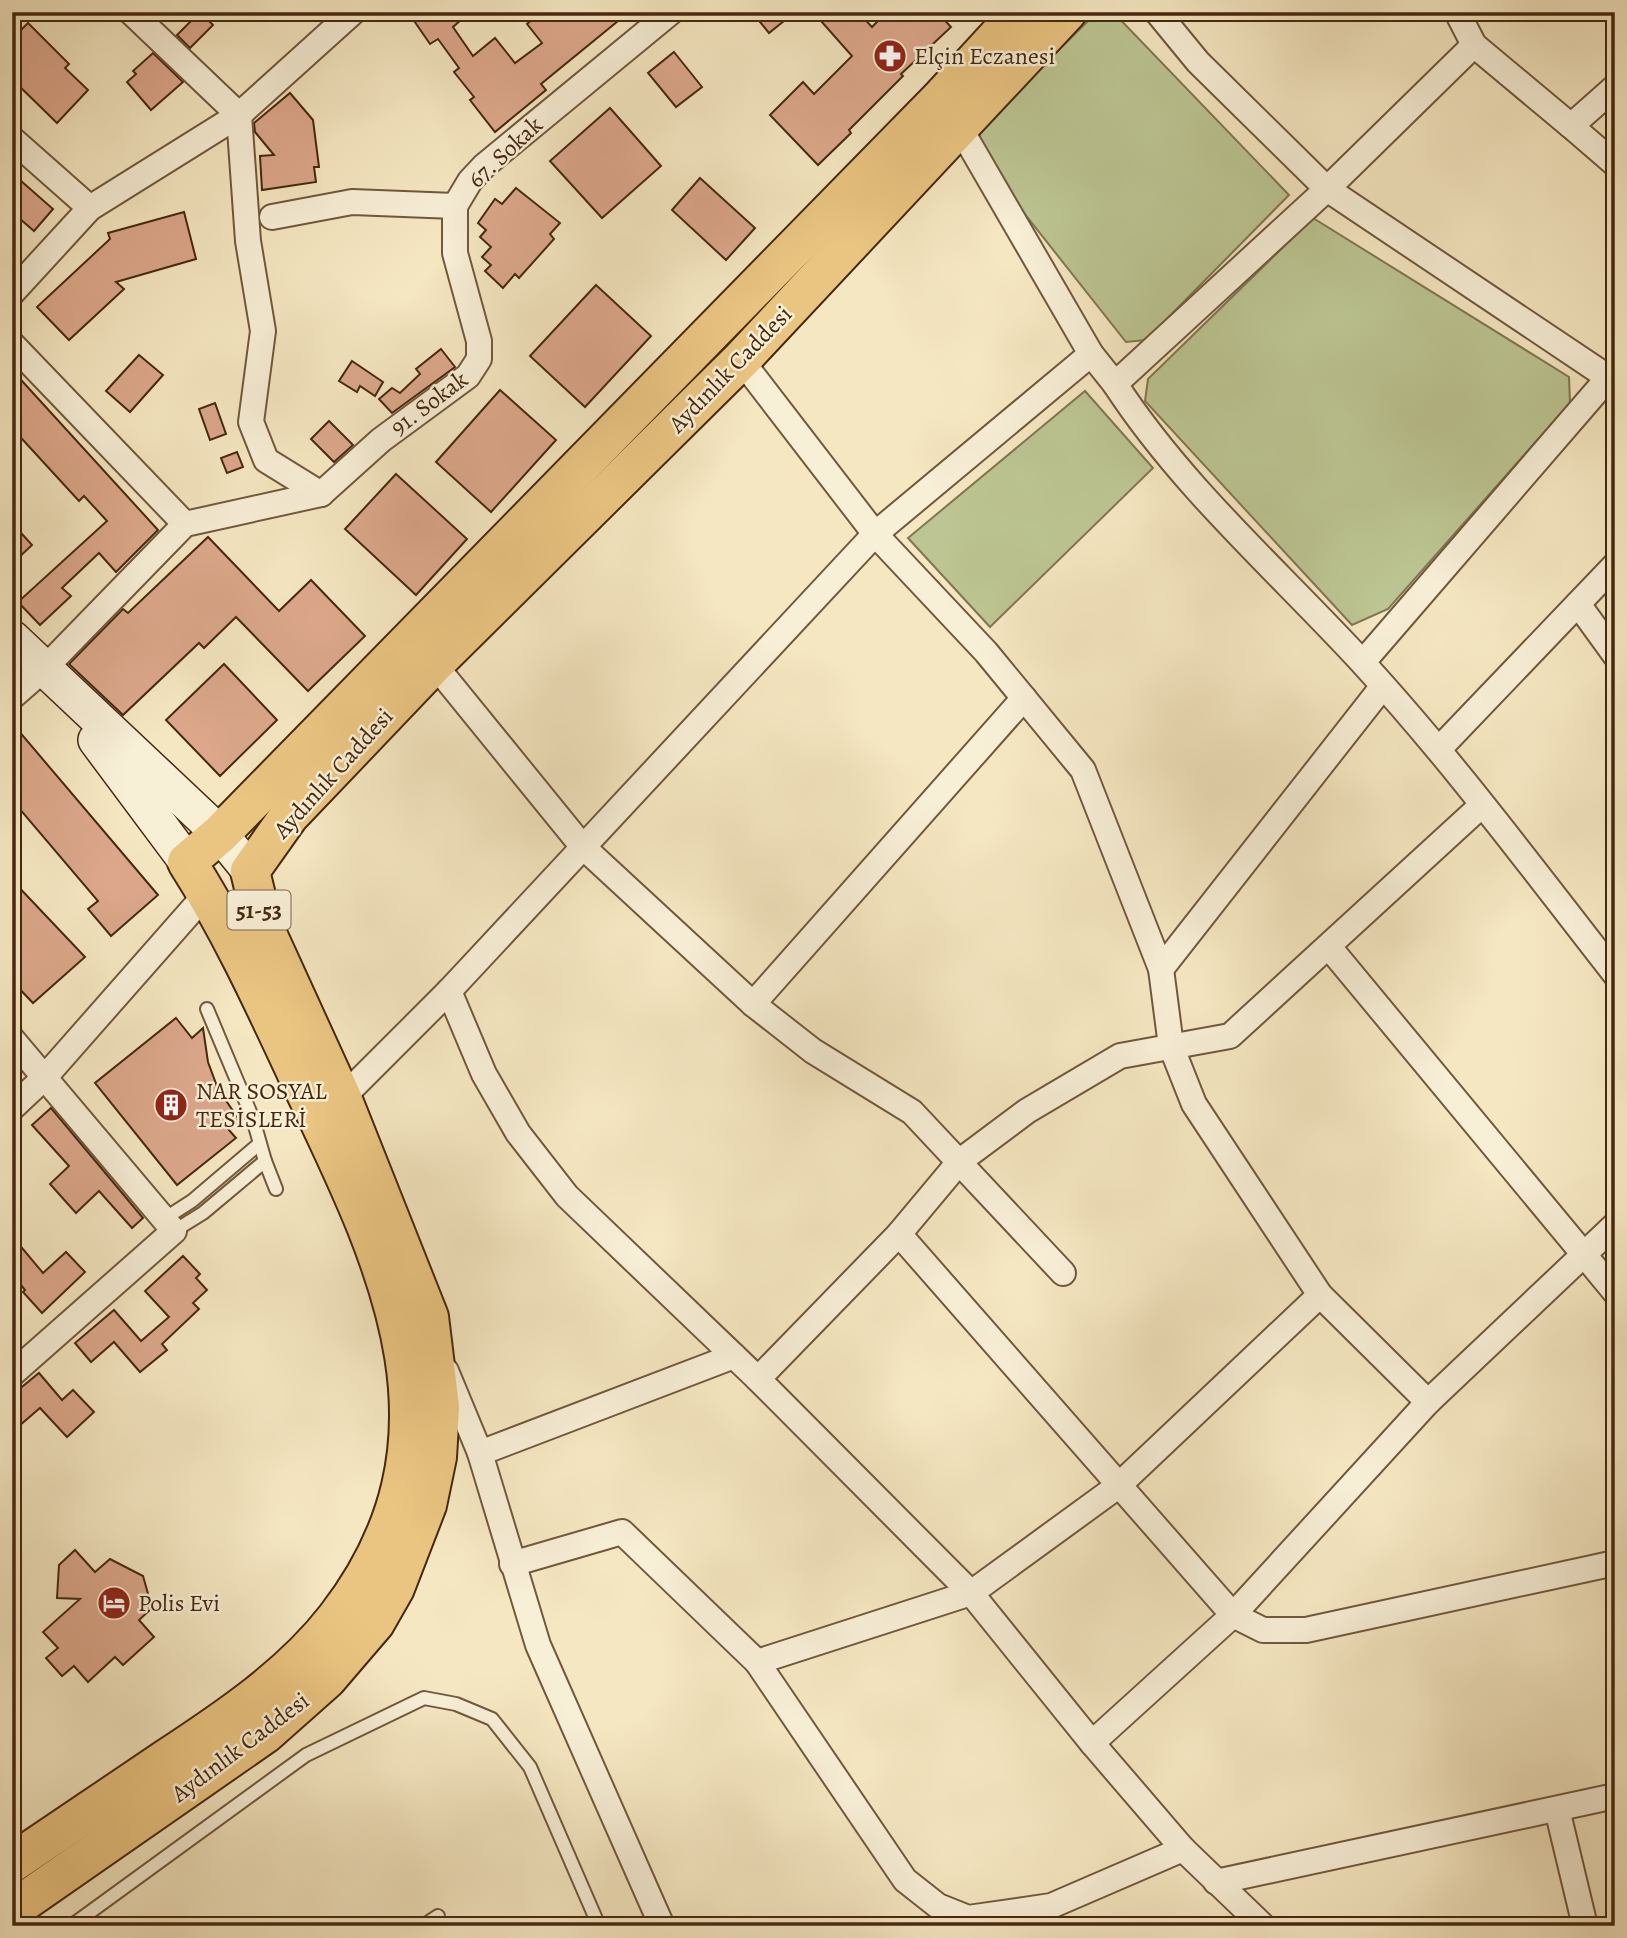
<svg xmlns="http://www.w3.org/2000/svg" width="1627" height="1938" font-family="Alegreya,serif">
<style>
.green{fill:#bcc593;stroke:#817652;stroke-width:2}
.building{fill:#dca78b;stroke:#462810;stroke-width:2}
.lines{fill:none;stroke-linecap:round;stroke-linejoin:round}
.lane-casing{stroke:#72583c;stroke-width:16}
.street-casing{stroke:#72583c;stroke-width:28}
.secondary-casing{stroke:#462810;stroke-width:38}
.primary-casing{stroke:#462810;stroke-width:42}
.lane{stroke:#f8efd7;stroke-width:12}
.street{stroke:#f8efd7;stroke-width:24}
.secondary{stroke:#f8efd7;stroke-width:35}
.primary{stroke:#eac481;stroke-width:38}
.labels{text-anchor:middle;stroke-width:5;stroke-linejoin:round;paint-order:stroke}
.shield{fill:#f8efd7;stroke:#7b644c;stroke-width:2}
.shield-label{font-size:23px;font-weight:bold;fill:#462810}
.poi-label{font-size:24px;fill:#462810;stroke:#f8efd7;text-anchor:start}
.street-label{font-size:24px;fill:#462810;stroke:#f8efd7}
</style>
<rect width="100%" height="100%" fill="#f5e7c2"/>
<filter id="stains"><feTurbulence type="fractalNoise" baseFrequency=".00286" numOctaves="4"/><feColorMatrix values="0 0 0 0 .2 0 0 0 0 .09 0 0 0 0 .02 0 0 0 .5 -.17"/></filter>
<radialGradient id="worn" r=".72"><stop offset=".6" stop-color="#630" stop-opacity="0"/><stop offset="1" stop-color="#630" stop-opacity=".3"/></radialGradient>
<g class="green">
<path d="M1097 12H1113L1289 195 1146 340 1126 342 967 141Z"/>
<path d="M1313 218 1569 377 1570 403 1388 609 1352 625 1145 401 1148 379Z"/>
<path d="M1085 391 1153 468 990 627 908 538Z"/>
</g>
<g class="building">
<path d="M200 12 213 25 190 48 177 35Z"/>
<path d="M408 12H470L453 27 473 56 495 38 515 63 542 43 527 24 541 12H629L541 84 546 90 495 132 470 100 474 97 454 72 459 68 438 39 430 44Z"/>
<path d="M752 12H795L769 33Z"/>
<path d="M813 12H858L872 27 887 12H937L951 27 901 74 903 76 849 130 851 133 818 165 770 115 803 82 814 94 852 56Z"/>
<path d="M28 23 69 64 65 68 88 90 57 123 12 79V39Z"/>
<path d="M674 52 702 87 676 107 648 73Z"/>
<path d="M153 53 183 82 151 110 127 82 136 74 133 71Z"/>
<path d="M290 93 313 120 319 167H314L316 182 262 190 260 156 274 155 255 132 254 123Z"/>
<path d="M610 108 661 166 602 218 550 161Z"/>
<path d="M12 173 53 209 34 231 12 212Z"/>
<path d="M700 178 755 228 726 260 672 210Z"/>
<path d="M516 188 560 223 550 234 554 239 519 278 515 274 503 288 485 271 491 265 482 257 491 247 480 237 486 230 478 223 495 199 502 204Z"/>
<path d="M184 212 196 259 116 282 124 289 69 340 37 307 110 239 108 233Z"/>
<path d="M596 285 651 336 585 407 530 356Z"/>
<path d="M441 349 455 367 392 413 379 399 392 388 400 393 420 374 416 369Z"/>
<path d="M139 355 163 375 130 412 106 391Z"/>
<path d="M352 361 383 382 375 396 360 386 357 392 339 381Z"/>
<path d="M12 370 158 530 116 572 99 553 62 588 71 596 40 625 18 602 107 521 84 496 79 501 12 428Z"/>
<path d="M500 390 556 440 491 512 436 462Z"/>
<path d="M215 403 226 434 210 440 199 409Z"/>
<path d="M329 421 353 445 334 462 311 439Z"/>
<path d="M237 452 243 467 227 473 221 458Z"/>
<path d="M396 474 467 539 416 595 345 529Z"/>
<path d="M12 523 32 545 12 564Z"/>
<path d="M208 537 279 611 311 580 365 636 308 691 236 617 204 648 199 643 123 715 69 664 123 609 128 613Z"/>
<path d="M224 664 277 720 220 776 166 720Z"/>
<path d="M12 723 158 895 111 936 88 909 98 901 12 800Z"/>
<path d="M12 880 85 957 33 1003 12 981Z"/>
<path d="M176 1018 192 1038 203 1028 208 1062 218 1089 240 1121 228 1129 236 1138 177 1185 95 1083Z"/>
<path d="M51 1108 143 1218 132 1228 99 1191 76 1213 50 1184 69 1166 32 1125Z"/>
<path d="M12 1236 43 1273 66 1252 85 1272 42 1313 23 1292 25 1290 12 1274Z"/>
<path d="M183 1256 200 1274 196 1278 207 1290 193 1303 199 1309 162 1344 167 1350 140 1372 114 1342 91 1362 75 1343 114 1310 141 1341 169 1317 145 1291Z"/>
<path d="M39 1373 62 1400 73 1390 94 1412 67 1437 40 1408 12 1432V1395Z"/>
<path d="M75 1550 95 1572 110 1559 143 1576 152 1608 139 1620 154 1637 123 1665 115 1657 88 1682 74 1666 62 1676 46 1658 58 1648 43 1632 80 1599 57 1598 59 1565Z"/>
</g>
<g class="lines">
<defs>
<g id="lane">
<path d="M207 1009 253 1119 265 1161"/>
<path d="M164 1219 192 1201 259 1144"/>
<path d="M174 1231 203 1213 265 1161 276 1189"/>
<path d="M71 1926 306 1755 424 1698 456 1704 492 1719 530 1767 599 1926"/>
<path d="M423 1926 438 1916"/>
</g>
<g id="street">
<path d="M131 12 239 115 248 241 263 331 251 422 266 460 321 494"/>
<path d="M1157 12 1198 62 1327 189 1615 382"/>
<path d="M1457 12 1474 45 1571 126 1615 87"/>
<path d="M1571 126 1615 164"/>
<path d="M960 128 1091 354 1115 384 1327 189 1474 45"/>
<path d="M12 139 90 208"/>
<path d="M272 217 352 202 455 206 470 181 484 166 671 12"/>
<path d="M12 293 90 208 239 115 353 12"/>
<path d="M12 344 185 524"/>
<path d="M741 360 875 534 986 652 1083 770 1161 969 1171 1046 1194 1104 1320 1295 1428 1402"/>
<path d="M1115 384C1182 487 1278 571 1361 661 1452 760 1532 868 1615 974"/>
<path d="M321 494 381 440 468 376 479 359V341L455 253V206"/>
<path d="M1578 604 1615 655"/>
<path d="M1363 662 1615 370"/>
<path d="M434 664 582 846 753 1004 813 1051 912 1112 1063 1273"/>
<path d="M12 697 44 669 185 524 321 494"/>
<path d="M1439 749 1615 565"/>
<path d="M1329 947 1615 1292"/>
<path d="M1161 969 1383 686"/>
<path d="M449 991 484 1074 518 1133 567 1196 758 1379 971 1593 1092 1743 1183 1849 1263 1926"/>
<path d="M753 1004 1024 698"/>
<path d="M12 1039 174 1231 12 1374"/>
<path d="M342 1098 449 991 875 534 1091 354"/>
<path d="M12 1108 45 1077 207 893"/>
<path d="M899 1234 1233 1615 1263 1630H1306L1615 1563"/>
<path d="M446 1371 480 1453 538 1645 662 1926"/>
<path d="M758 1379 899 1234 960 1161 1027 1111 1120 1056 1230 1036 1482 805"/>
<path d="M480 1453 734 1356"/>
<path d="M512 1564 622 1532 757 1662 905 1880 938 1906 968 1918 1051 1906 1183 1849"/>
<path d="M757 1662 971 1593 1118 1486 1320 1295"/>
<path d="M1092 1743 1233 1615 1428 1402 1615 1225"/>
<path d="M1557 1809 1585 1926"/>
<path d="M1216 1882 1615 1796"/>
</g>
<g id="secondary">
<path d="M12 638 220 834 250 871"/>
<path d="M96 740 187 862"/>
</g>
<g id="primary">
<path d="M12 1863C63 1828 115 1794 166 1759 227 1719 291 1676 336 1618 475 1439 388 1265 303 1087 267 1010 233 934 187 862L220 834 940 99 1020 12"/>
<path d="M12 1910 265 1734 327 1679 375 1623 395 1588 427 1505 437 1457 440 1407 429 1317 342 1098 263 925 250 871 289 816 434 664 741 360 1067 12"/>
</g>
</defs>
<use href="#lane" class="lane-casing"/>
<use href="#street" class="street-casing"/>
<use href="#secondary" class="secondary-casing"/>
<use href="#primary" class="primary-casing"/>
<use href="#lane" class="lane"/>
<use href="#street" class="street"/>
<use href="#secondary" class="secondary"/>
<use href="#primary" class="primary"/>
</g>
<defs>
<symbol id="pharmacy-disc" viewBox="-11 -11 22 22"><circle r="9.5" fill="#8f2418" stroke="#f8efd7"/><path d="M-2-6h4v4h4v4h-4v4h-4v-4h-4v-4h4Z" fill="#fff"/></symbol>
<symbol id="building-disc" viewBox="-11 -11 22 22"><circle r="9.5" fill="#8f2418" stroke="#f8efd7"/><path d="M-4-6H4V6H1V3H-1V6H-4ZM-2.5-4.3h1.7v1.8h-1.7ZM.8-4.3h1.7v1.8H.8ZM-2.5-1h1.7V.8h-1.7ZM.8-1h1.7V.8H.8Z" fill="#fff"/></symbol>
<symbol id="hotel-disc" viewBox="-11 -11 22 22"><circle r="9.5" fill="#8f2418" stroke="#f8efd7"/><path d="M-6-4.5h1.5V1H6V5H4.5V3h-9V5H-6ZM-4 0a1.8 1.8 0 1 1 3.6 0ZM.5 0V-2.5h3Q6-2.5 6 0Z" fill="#fff"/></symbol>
</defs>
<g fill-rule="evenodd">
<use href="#pharmacy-disc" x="871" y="37" width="38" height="38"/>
<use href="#building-disc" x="152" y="1086" width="38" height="38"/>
<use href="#hotel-disc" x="95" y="1584" width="38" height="38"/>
</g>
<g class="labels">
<rect class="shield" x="227.5" y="890.5" width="63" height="39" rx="5"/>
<g class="shield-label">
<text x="259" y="918">51-53</text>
</g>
<g class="poi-label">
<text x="914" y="64">Elçin Eczanesi</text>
<text x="196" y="1099">NAR SOSYAL<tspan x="196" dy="28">TESİSLERİ</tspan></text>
<text x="138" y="1611">Polis Evi</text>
</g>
<g class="street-label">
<text transform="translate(505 152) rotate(-43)" y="8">67. Sokak</text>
<text transform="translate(730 369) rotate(-46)" y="8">Aydınlık Caddesi</text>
<text transform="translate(429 403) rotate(-37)" y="8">91. Sokak</text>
<text transform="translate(333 773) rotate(-48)" y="8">Aydınlık Caddesi</text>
<text transform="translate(240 1747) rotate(-37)" y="8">Aydınlık Caddesi</text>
</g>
</g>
<rect width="1627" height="1938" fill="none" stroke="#f5e7c2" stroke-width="42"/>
<rect x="14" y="14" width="1599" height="1910" fill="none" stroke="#462810" stroke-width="3.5"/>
<rect x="21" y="21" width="1585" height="1896" fill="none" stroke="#462810" stroke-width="2"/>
<rect width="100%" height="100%" filter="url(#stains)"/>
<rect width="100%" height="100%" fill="url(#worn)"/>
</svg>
